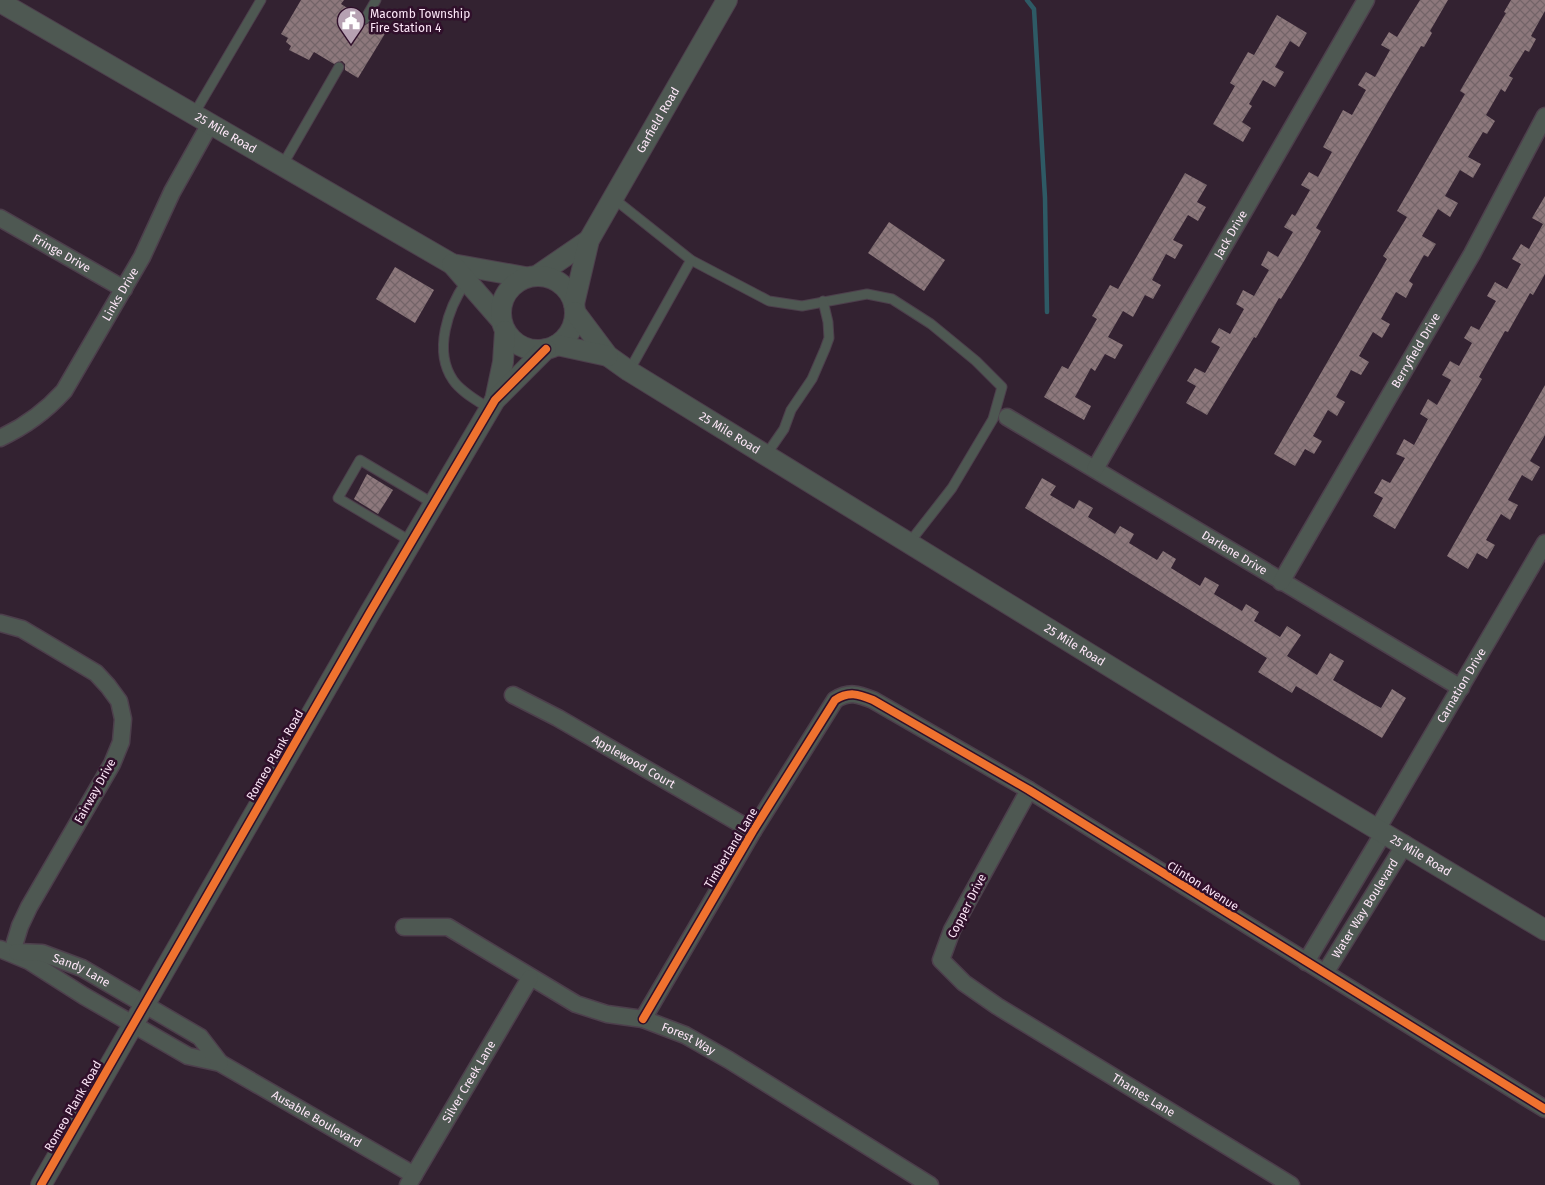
<svg xmlns="http://www.w3.org/2000/svg" width="1545" height="1185" font-family="'Fira Sans',sans-serif">
<style>
.lines{fill:none;stroke-linecap:round;stroke-linejoin:round}
.stream{stroke:#2e5a65;stroke-width:4.5}
.building{fill:url(#building-cross-hatch)}
.service-casing{stroke:#4d3f4c;stroke-width:11}
.minor-casing{stroke:#4d3f4c;stroke-width:19}
.tertiary-casing{stroke:#4d3f4c;stroke-width:22}
.service{stroke:#4e5852;stroke-width:9}
.minor{stroke:#4e5852;stroke-width:16}
.tertiary{stroke:#4e5852;stroke-width:20}
.cycleway-casing{stroke:#30102b;stroke-width:11}
.cycleway{stroke:#ef722f;stroke-width:8}
.labels{text-anchor:middle;stroke-width:5;stroke-linejoin:round;paint-order:stroke}
.poi-label{font-size:12px;fill:#fce6f7;stroke:#30102b;text-anchor:start}
.street-label{font-size:12px;fill:#fce6f7;stroke:#30102b}
</style>
<defs>
<pattern id="building-cross-hatch" width="8" height="8" patternUnits="userSpaceOnUse" patternTransform="scale(1.25)"><rect width="8" height="8" fill="#8d787c"/><path d="M0 0l8 8M0 8l8-8" fill="none" stroke="#736468"/></pattern>
</defs>
<rect width="100%" height="100%" fill="#332231"/>
<g class="lines">
<path class="stream" d="M1027 0 1034 9 1045 198 1047 312"/>
</g>
<g class="building">
<path d="M301 0H344L341 4 360 16 361 24 365 25 370 22 386 32 358 78 345 70V64L342 61 334 64 314 52 309 60 289 50 291 46 286 42 288 38 281 34Z"/>
<path d="M1420 0H1448L1430 31 1432 33 1424 47 1421 46 1388 102 1316 228 1321 231 1304 261 1281 299 1279 298 1256 338 1254 337 1207 415 1186 403 1196 386 1187 381 1195 368 1205 373 1220 347 1211 342 1219 328 1230 334 1244 309 1236 304 1243 290 1254 296 1269 270 1261 265 1268 251 1278 257 1293 232 1284 227 1292 214 1295 216 1310 190 1301 185 1309 172 1318 177 1332 152 1323 147 1343 110 1352 115 1366 90 1358 85 1366 72 1375 77 1390 50 1381 45 1389 32 1397 37Z"/>
<path d="M1511 0H1545V11L1531 36 1536 39 1529 52 1525 50 1509 76 1513 78 1505 92 1501 89 1486 115 1495 121 1487 134 1483 132 1468 157 1481 164 1473 178 1460 170 1445 196 1458 203 1450 217 1438 209 1422 236 1436 244 1428 257 1424 255 1409 281 1413 284 1406 298 1396 292 1381 319 1390 324 1382 338 1373 332 1359 356 1369 362 1361 375 1351 370 1336 397 1345 402 1337 416 1328 410 1313 436 1322 441 1314 454 1305 449 1295 466 1274 454 1387 259 1383 256 1407 217 1397 211 1465 94 1460 91 1506 13 1504 12Z"/>
<path d="M1277 15 1307 33 1299 47 1290 41 1275 67 1284 72 1275 87 1263 80 1249 104 1252 106 1242 122 1251 128 1243 142 1213 124 1235 86 1230 83 1248 52 1254 55Z"/>
<path d="M1185 173 1207 185 1197 202 1206 207 1198 221 1188 215 1173 240 1183 245 1175 259 1166 254 1152 280 1161 285 1153 299 1145 295 1133 317 1123 311 1108 337 1123 345 1115 359 1105 354 1095 371 1091 368 1075 397 1091 406 1084 420 1044 397 1062 366 1068 369 1097 319 1092 316 1110 285 1118 289Z"/>
<path d="M1545 196V274L1533 295 1530 293 1508 332 1505 331 1479 377 1482 379 1395 529 1373 516 1383 498 1374 493 1382 479 1390 483 1405 458 1396 454 1404 439 1414 445 1428 419 1420 414 1428 399 1437 405 1451 380 1442 375 1450 361 1459 366 1472 343 1464 338 1471 326 1479 330 1496 301 1487 296 1495 282 1507 289 1521 264 1512 259 1521 244 1529 249 1543 224 1532 218Z"/>
<path d="M889 222 945 260 924 291 868 253Z"/>
<path d="M395 267 434 290 415 323 376 299Z"/>
<path d="M1545 385V435L1530 461 1540 467 1532 481 1522 475 1508 500 1518 505 1510 520 1501 514 1486 540 1495 545 1487 559 1477 553 1468 569 1447 556Z"/>
<path d="M367 474 393 490 378 514 354 499Z"/>
<path d="M1042 478 1056 486 1050 495 1074 509 1079 500 1093 508 1088 517 1115 534 1120 526 1134 534 1129 543 1157 560 1163 551 1176 559 1171 568 1200 586 1205 577 1219 585 1214 594 1242 611 1246 604 1259 612 1254 621 1280 637 1287 626 1301 635 1287 656 1317 675 1330 653 1344 661 1333 680 1363 698 1381 708 1392 689 1406 698 1382 738 1296 686 1292 693 1258 672 1267 658 1025 508Z"/>
</g>
<g class="lines">
<defs>
<g id="service">
<path d="M365 19 376 0"/>
<path d="M194 114 261 0"/>
<path d="M282 166 339 67"/>
<path d="M613 198 691 260 769 301 802 306 867 294 892 299 931 324 976 361 1002 387 993 419 952 488 909 543"/>
<path d="M466 282C448 308 433 351 453 380 461 392 478 401 490 409"/>
<path d="M629 371 691 260"/>
<path d="M766 455 784 429 791 410 812 379 825 349 829 338 828 322 823 301"/>
<path d="M412 542 338 498 360 460 434 504"/>
</g>
<g id="minor">
<path id="s1" d="M0 218 124 289"/>
<path id="s2" d="M1007 417 1461 688"/>
<path id="s3" d="M0 438C26 426 45 412 64 391L142 257 172 192 210 124"/>
<path id="s4" d="M1095 469 1366 0"/>
<path id="s5" d="M1281 582 1472 254 1545 116"/>
<path d="M0 623 22 629 96 673 108 686 119 701 123 719 121 742 112 764 29 907 20 926 12 952"/>
<path id="s6" d="M513 695 558 718 753 831"/>
<path id="s7" d="M1029 790 952 930 941 960 964 983 997 1006 1291 1185"/>
<path id="s8" d="M1378 828 1545 543"/>
<path id="s9" d="M404 927H448L576 1004 607 1014 643 1019 685 1035 729 1060 930 1185"/>
<path id="s10" d="M0 949 29 961 84 996 188 1056 220 1063 414 1175"/>
<path id="s11" d="M17 952 42 953 82 968 200 1037 220 1063"/>
<path d="M1306 962 1384 832"/>
<path id="s12" d="M1325 973 1405 844"/>
<path d="M643 1019 753 831 835 700C849 691 858 694 873 700L1029 790 1545 1109"/>
<path id="s13" d="M408 1185 530 978"/>
</g>
<g id="tertiary">
<path id="s14" d="M0 2 452 264 525 277"/>
<path d="M452 264 500 319"/>
<path d="M538 275 589 240"/>
<circle cx="538" cy="313" r="37"/>
<path id="s15" d="M574 304 589 240 727 0"/>
<path id="s16" d="M575 312 608 356 629 371 1275 768 1545 930"/>
<path d="M557 345 608 356"/>
<path d="M495 400 503 362 505 331"/>
<path d="M41 1185 369 614 495 400 546 349"/>
</g>
</defs>
<use href="#service" class="service-casing"/>
<use href="#minor" class="minor-casing"/>
<use href="#tertiary" class="tertiary-casing"/>
<use href="#service" class="service"/>
<use href="#minor" class="minor"/>
<use href="#tertiary" class="tertiary"/>
<defs>
<g id="cycleway">
<path d="M643 1019 753 831 835 700C849 691 858 694 873 700L1029 790 1545 1109"/>
<path d="M41 1185 369 614 495 400 546 349"/>
</g>
</defs>
<use href="#cycleway" class="cycleway-casing"/>
<use href="#cycleway" class="cycleway"/>
</g>
<defs>
<symbol id="civic-pin" viewBox="-11 -11 22 30"><path d="M0 17L-7.5 6A9.5 9.5 0 1 1 7.5 6Z" fill="#b6a1b2" stroke="#30102b"/><path d="M-.6-6.5H3V-4.5H.6V-3L4-1V1h2V6H-6V1h2V-1L-.6-3ZM-1.2 2.5V6h2.4V2.5Z" fill="#fff"/></symbol>
</defs>
<g fill-rule="evenodd">
<use href="#civic-pin" x="335" y="5" width="32" height="43"/>
</g>
<g class="labels">
<g class="poi-label">
<text x="370" y="18">Macomb Township<tspan x="370" dy="14">Fire Station 4</tspan></text>
</g>
<g class="street-label">
<text dy="4" stroke="none"><textPath href="#s15" startOffset="204">Garfield Road</textPath></text>
<text dy="4" stroke="none"><textPath href="#s14" startOffset="261">25 Mile Road</textPath></text>
<text dy="4" stroke="none"><textPath href="#s4" startOffset="271">Jack Drive</textPath></text>
<text dy="4" stroke="none"><textPath href="#s1" startOffset="71">Fringe Drive</textPath></text>
<text dy="4" stroke="none"><textPath href="#s3" startOffset="192">Links Drive</textPath></text>
<text dy="4" stroke="none"><textPath href="#s5" startOffset="268">Berryfield Drive</textPath></text>
<text dy="4" stroke="none"><textPath href="#s16" startOffset="199">25 Mile Road</textPath></text>
<text dy="4" stroke="none"><textPath href="#s2" startOffset="265">Darlene Drive</textPath></text>
<text dy="4" stroke="none"><textPath href="#s16" startOffset="604">25 Mile Road</textPath></text>
<text dy="4" stroke="none"><textPath href="#s8" startOffset="165">Carnation Drive</textPath></text>
<text transform="translate(275 755) rotate(-60)" y="4">Romeo Plank Road</text>
<text dy="4" stroke="none"><textPath href="#s6" startOffset="138">Applewood Court</textPath></text>
<text transform="translate(95 791) rotate(-61)" y="4">Fairway Drive</text>
<text transform="translate(731 848) rotate(-59)" y="4">Timberland Lane</text>
<text dy="4" stroke="none"><textPath href="#s16" startOffset="1009">25 Mile Road</textPath></text>
<text transform="translate(1203 886) rotate(32)" y="4">Clinton Avenue</text>
<text transform="translate(967 906) rotate(-63)" y="4">Copper Drive</text>
<text dy="4" stroke="none"><textPath href="#s12" startOffset="76">Water Way Boulevard</textPath></text>
<text dy="4" stroke="none"><textPath href="#s11" startOffset="68">Sandy Lane</textPath></text>
<text dy="4" stroke="none"><textPath href="#s9" startOffset="312">Forest Way</textPath></text>
<text dy="4" stroke="none"><textPath href="#s13" startOffset="120">Silver Creek Lane</textPath></text>
<text dy="4" stroke="none"><textPath href="#s7" startOffset="436">Thames Lane</textPath></text>
<text transform="translate(73 1106) rotate(-60)" y="4">Romeo Plank Road</text>
<text dy="4" stroke="none"><textPath href="#s10" startOffset="361">Ausable Boulevard</textPath></text>
</g>
</g>
</svg>
